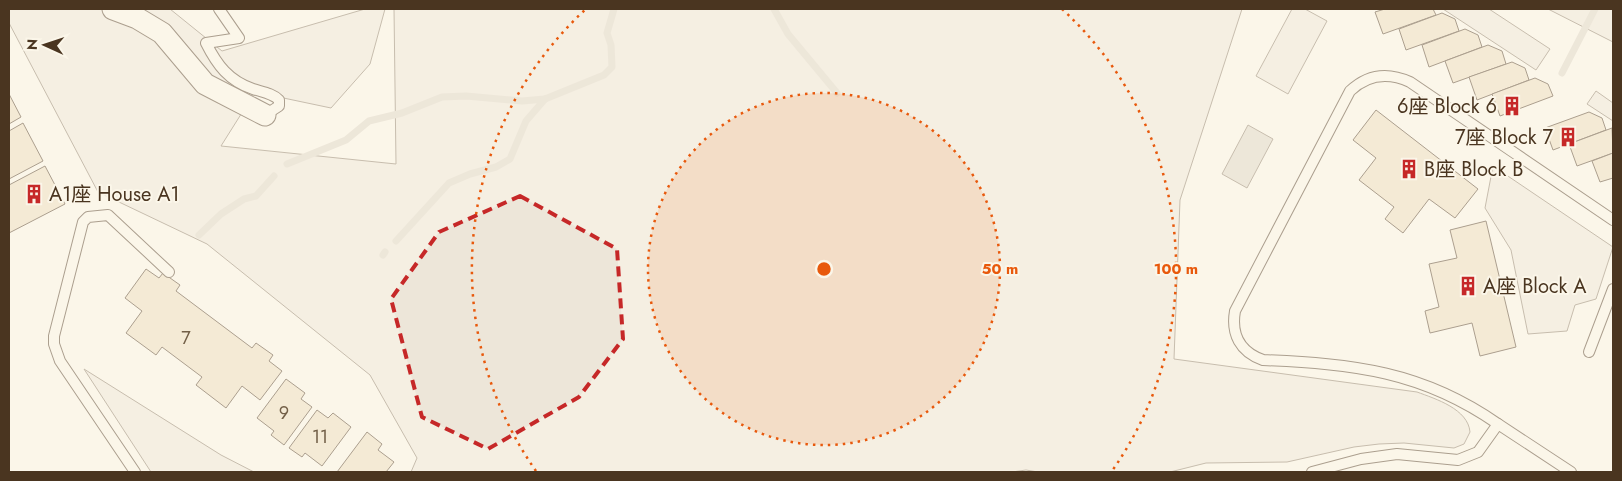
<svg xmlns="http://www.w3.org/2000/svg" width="1622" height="481" font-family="Jost,'Noto Sans TC',sans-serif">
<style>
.green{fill:#ede6d9;stroke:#887966}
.water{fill:#dcd4c6;stroke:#887966}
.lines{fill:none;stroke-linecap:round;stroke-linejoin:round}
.stream{stroke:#dcd4c6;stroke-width:7}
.building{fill:#ecdcbc;stroke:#4a3520}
.service-casing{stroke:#4a3520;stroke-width:12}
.minor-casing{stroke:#4a3520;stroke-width:23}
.service{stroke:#fbf6e9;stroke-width:10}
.minor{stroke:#fbf6e9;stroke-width:21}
.marked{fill:none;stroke:#c62828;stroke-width:4;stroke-dasharray:10 6;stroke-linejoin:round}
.ring{fill:none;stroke:#e8590c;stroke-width:2.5;stroke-dasharray:2.5 5}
.labels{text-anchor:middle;stroke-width:4;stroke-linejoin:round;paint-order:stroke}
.number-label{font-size:18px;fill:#725f47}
.poi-label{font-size:20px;fill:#4a3520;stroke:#fbf6e9;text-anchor:start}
.centre{fill:#e8590c;stroke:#fbf6e9;stroke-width:2.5}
.ring-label{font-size:15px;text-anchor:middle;font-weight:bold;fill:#e8590c;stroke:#fbf6e9;stroke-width:4;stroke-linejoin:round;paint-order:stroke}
</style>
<rect width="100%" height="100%" fill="#fbf6e9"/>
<g class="green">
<path d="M9 9H170L222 51 365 9H385L370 64 331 108 255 92 221 146 396 164 394 9H1242L1180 200 1174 359 1417 392C1436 399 1468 409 1470 432L1464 444 1454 448 1404 443 1379 444 1354 447 1287 462 1206 463 1170 472H1038L1026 470 1012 472H411L417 458 370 375 207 244 98 192 9 23Z"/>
<path d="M1292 9H1305L1327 21 1288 94 1256 76Z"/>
<path d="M1443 9H1489L1550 49 1536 70Z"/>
<path d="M1548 9H1613V42Z"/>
<path d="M1596 91 1613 103V121L1587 104Z"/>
<path d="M1493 166 1613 247 1596 299 1575 305 1567 331 1528 334 1511 250 1485 208Z"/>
<path d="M84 369 221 455 254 472H151Z"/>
</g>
<path class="water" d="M1248 125 1273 139 1247 188 1222 174Z"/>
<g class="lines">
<g class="stream">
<path d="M774 9 788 34 837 93"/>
<path d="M1562 73 1595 9"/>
<path d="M287 164 346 140 369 121 402 113 442 97 466 96 522 101 545 99 604 75 612 67 611 45 607 33 614 9"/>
<path d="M199 235 221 214 244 199 256 196 274 176"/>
<path d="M396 241 449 183 470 174 496 167 510 159 526 121 545 99"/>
<path d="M383 255 385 252"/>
</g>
</g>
<g class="building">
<path d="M1385 9H1433L1436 15 1383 34 1375 12Z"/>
<path d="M1442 13 1455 19 1459 31 1406 50 1399 29Z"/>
<path d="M1465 29 1478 35 1482 47 1429 67 1422 45Z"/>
<path d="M1488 45 1502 51 1506 64 1453 83 1445 61Z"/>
<path d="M1512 62 1525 68 1529 80 1477 100 1469 77Z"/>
<path d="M1535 78 1548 84 1553 96 1500 116 1492 94Z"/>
<path d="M9 94 21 117 9 124Z"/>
<path d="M1376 110 1478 189 1455 218 1429 199 1403 233 1385 219 1394 207 1359 180 1376 158 1353 140Z"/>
<path d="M1589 112 1602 118 1606 130 1553 150 1545 128Z"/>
<path d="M23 123 43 161 9 179V131Z"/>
<path d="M1612 128 1613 153 1577 166 1569 144Z"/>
<path d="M1613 153V178L1600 182 1592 161Z"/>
<path d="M45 166 65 204 9 233V185Z"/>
<path d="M1486 221 1516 347 1480 356 1472 323 1430 333 1425 311 1439 307 1429 264 1457 258 1450 230Z"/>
<path d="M146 269 159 278 163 273 180 285 176 291 252 348 256 343 273 355 269 361 282 371 260 400 242 386 226 408 196 385 202 377 162 347 156 355 126 333 142 311 125 298Z"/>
<path d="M286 379 305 393 301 399 312 407 284 445 271 435 274 431 257 418Z"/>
<path d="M317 410 328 418 333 413 351 427 322 466 305 453 302 457 289 448Z"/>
<path d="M367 432 382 444 378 450 394 462 386 472H337Z"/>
</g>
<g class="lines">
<defs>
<g id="service">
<path d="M219 9 239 38 206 43C217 65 229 81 253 89 262 92 272 93 279 100V106L265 115"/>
<path d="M1589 352 1613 289"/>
<path d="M1498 424 1571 472"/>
<path d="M135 472 60 361 54 344V336L83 222 88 217 108 215 169 272"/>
<path d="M1312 472 1361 459 1397 454 1458 460 1478 452 1498 424C1422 371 1354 364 1263 360 1240 352 1231 334 1235 311L1350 91C1368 74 1388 72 1410 82L1613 220"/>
</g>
<path id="minor" d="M113 9 137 18 162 33 205 84 265 115"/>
</defs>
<use href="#service" class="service-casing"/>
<use href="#minor" class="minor-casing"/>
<use href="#service" class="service"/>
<use href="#minor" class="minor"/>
</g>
<path d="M0 0H1622V481H0ZM520 196 617 249 623 339 579 397 488 449 422 417 391 299 439 232Z" fill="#fbf6e9" fill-opacity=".55" fill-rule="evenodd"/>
<path class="marked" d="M520 196 617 249 623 339 579 397 488 449 422 417 391 299 439 232Z"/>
<circle cx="824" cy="269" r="176" fill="#e8590c" fill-opacity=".12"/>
<g class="ring">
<circle cx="824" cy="269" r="176"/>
<path d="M536 471A352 352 0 0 1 586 9M1062 9A352 352 0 0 1 1112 471"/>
</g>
<defs>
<symbol id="building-bare" viewBox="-9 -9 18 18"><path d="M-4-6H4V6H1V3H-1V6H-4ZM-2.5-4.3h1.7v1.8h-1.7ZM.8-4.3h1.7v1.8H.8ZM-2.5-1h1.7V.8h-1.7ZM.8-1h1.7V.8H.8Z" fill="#c62828" stroke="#fbf6e9" stroke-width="2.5" paint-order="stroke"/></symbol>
</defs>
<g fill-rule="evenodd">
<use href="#building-bare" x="1498" y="92" width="28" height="28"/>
<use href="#building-bare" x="1554" y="123" width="28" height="28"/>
<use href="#building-bare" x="1395" y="155" width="28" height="28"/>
<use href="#building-bare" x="20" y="180" width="28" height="28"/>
<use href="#building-bare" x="1454" y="272" width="28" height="28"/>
</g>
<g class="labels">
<g class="number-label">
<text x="186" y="344">7</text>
<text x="284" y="419">9</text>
<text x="320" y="443">11</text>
</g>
<g class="poi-label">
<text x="1497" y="113" text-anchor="end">6座 Block 6</text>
<text x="1553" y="144" text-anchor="end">7座 Block 7</text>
<text x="1424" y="176">B座 Block B</text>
<text x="49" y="201">A1座 House A1</text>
<text x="1483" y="293">A座 Block A</text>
</g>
</g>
<circle cx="824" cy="269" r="8" class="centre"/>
<g class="ring-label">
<text x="1000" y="274">50 m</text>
<text x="1176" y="274">100 m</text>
</g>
<rect width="1622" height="481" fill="none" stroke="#4a3520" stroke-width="20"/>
<g transform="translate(45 45) rotate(273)" stroke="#fbf6e9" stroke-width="4" paint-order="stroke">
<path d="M0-4L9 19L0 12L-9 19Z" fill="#4a3520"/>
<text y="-8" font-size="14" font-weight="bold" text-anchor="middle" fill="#4a3520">N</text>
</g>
</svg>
